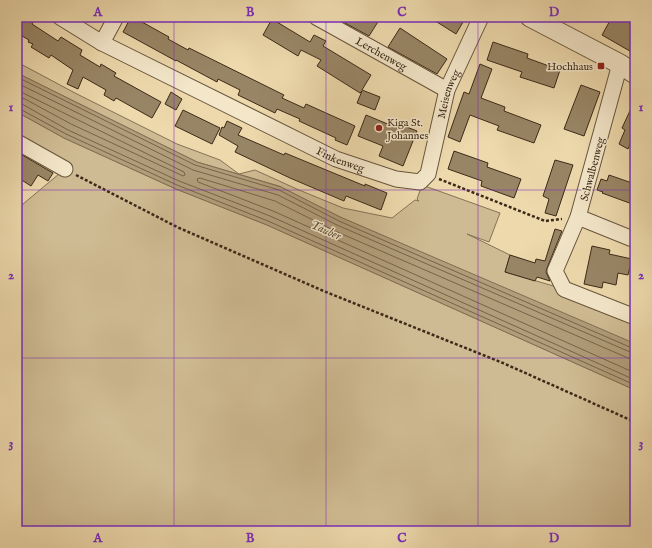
<svg xmlns="http://www.w3.org/2000/svg" width="652" height="548" font-family="'IM FELL English',serif">
<style>
.green{fill:#cfbb93;stroke:#867256}
.water{fill:#b19d7a;stroke:#826f53}
.lines{fill:none;stroke-linecap:round;stroke-linejoin:round}
.shore{stroke:#766349;stroke-width:1}
.building{fill:#988565;stroke:#3c2918}
.minor-casing{stroke:#68553d;stroke-width:17}
.tertiary-casing{stroke:#68553d;stroke-width:21}
.path{stroke:#3c2918;stroke-width:2.5;stroke-dasharray:3 2;stroke-linecap:butt}
.minor{stroke:#f3e6c9;stroke-width:15}
.tertiary{stroke:#f3e6c9;stroke-width:19}
.grid{fill:none;stroke:#7b2cbf;stroke-width:1;stroke-opacity:0.55}
.poi-dot{fill:#8f2418;stroke:#f3e6c9;stroke-width:1.5}
.labels{text-anchor:middle;stroke-width:3;stroke-linejoin:round;paint-order:stroke}
.street-label{font-size:11px;fill:#3c2918;stroke:#f3e6c9}
.poi-label{font-size:11px;fill:#3c2918;stroke:#f3e6c9;text-anchor:end}
.water-label{font-size:12px;font-style:italic;fill:#5f4c35;stroke:#f3e6c9}
.neatline{fill:none;stroke:#7b2cbf;stroke-width:1.5}
.grid-label{font-size:13px;text-anchor:middle;font-weight:bold;fill:#7b2cbf}
</style>
<rect width="100%" height="100%" fill="#edd9ac"/>
<filter id="stains"><feTurbulence type="fractalNoise" baseFrequency=".005" numOctaves="4"/><feColorMatrix values="0 0 0 0 .2 0 0 0 0 .09 0 0 0 0 .02 0 0 0 .5 -.17"/></filter>
<radialGradient id="worn" r=".72"><stop offset=".6" stop-color="#630" stop-opacity="0"/><stop offset="1" stop-color="#630" stop-opacity=".3"/></radialGradient>
<g class="green">
<path d="M17 62 75 93 177 144 220 160 239 174 255 170 299 190 343 208 392 218 415 200 419 201 417 199 422 185 500 213 489 242 467 234 510 255 505 272 564 289 635 317V345L340 217 279 186 197 162 17 73Z"/>
<path d="M17 112 64 138 176 189 267 225 635 390V531H17V211L23 204 65 169 17 142Z"/>
</g>
<path class="water" d="M17 73 197 162 281 187 340 217 629 341 635 345V390L267 225 176 189 64 138 17 112Z"/>
<g class="lines">
<g class="shore">
<path d="M17 77 195 165 279 190 339 221 632 348H635"/>
<path d="M17 83 193 170 278 195 337 225 630 352 635 353"/>
<path d="M17 90 184 172 185 175 183 176 181 175 71 124 25 99 17 97"/>
<path d="M17 103 22 104 68 130 179 181 270 216 635 380"/>
<path d="M17 108 20 109 66 134 177 185 268 221 635 385"/>
<path d="M635 359 628 358 335 231 275 201 200 178 197 179 198 182 273 211 635 373"/>
</g>
</g>
<g class="building">
<path d="M17 17H36L32 24 58 41 61 37 82 50 80 55 100 67 101 64 116 73 114 76 161 102 152 118 116 98 114 101 104 95 106 90 83 77 78 89 67 84 73 70 51 55 49 58 31 47 33 44 28 42 29 40 17 33Z"/>
<path d="M131 17H133L169 37 168 39 188 50 189 48 284 95 282 98 304 108 306 104 355 126 347 145 335 140 336 138 299 121 300 119 277 109 275 113 238 95 240 90 218 79 217 82 176 60V61L123 32Z"/>
<path d="M334 17H381L369 36Z"/>
<path d="M429 17H466L456 34Z"/>
<path d="M612 17H635V54L602 35Z"/>
<path d="M272 19 310 42 314 35 326 41 323 46 371 75 362 90 380 97 375 110 357 103 362 91 360 93 317 66 321 60 301 50 298 56 263 35Z"/>
<path d="M400 28 447 59 437 74 388 47Z"/>
<path d="M493 42 528 54 527 58 560 70 554 88 520 77 522 72 487 60Z"/>
<path d="M480 64 492 69 481 98 505 107 504 111 541 125 534 143 497 130 499 126 470 115 460 142 448 137 464 92 469 94Z"/>
<path d="M581 85 600 92 584 136 564 129Z"/>
<path d="M171 92 182 99 176 110 165 104Z"/>
<path d="M635 100V134L628 149 619 144 625 130 622 128Z"/>
<path d="M183 110 220 128 212 144 175 126Z"/>
<path d="M366 115 402 130 404 126 417 131 403 166 379 156 383 146 358 136Z"/>
<path d="M227 121 242 128 238 135 284 155 285 153 365 186V184L387 193 381 210 346 196 344 201 290 178 235 152 238 146 219 135 222 127 224 128Z"/>
<path d="M454 151 488 163 487 167 521 179 514 198 481 186 482 181 448 169Z"/>
<path d="M17 152 53 173 48 181 38 175 31 186 17 177Z"/>
<path d="M555 160 573 165 556 216 545 213 549 199 543 196Z"/>
<path d="M609 175 635 184V205L602 193 603 192 597 190 601 179 607 181Z"/>
<path d="M555 229 562 231 547 268 546 272 550 281 537 277 535 281 505 272 510 255 535 263 536 259 545 261Z"/>
<path d="M592 246 610 250 609 254 632 259 628 275 618 273 616 285 603 282 602 288 584 284Z"/>
</g>
<g class="lines">
<defs>
<g id="minor">
<path id="s1" d="M60 17 102 43 336 159 396 179 420 182 428 174 447 90 481 17"/>
<path id="s2" d="M316 17 447 90"/>
<path d="M102 43 116 17"/>
<path d="M620 64 578 217 555 271 564 289 635 317"/>
<path d="M17 142 65 169"/>
<path d="M578 217 635 240"/>
</g>
<path id="tertiary" d="M530 17 620 64 635 74"/>
</defs>
<use href="#minor" class="minor-casing"/>
<use href="#tertiary" class="tertiary-casing"/>
<g class="path">
<path d="M76 175 177 227 326 292 503 363 635 422"/>
<path d="M439 179 545 221 562 219"/>
</g>
<use href="#minor" class="minor"/>
<use href="#tertiary" class="tertiary"/>
</g>
<path class="grid" d="M174 17V531M326 17V531M478 17V531M17 190H635M17 358H635"/>
<g class="poi-dot">
<rect x="597" y="62" width="8" height="8" rx="2"/>
<circle cx="379" cy="128" r="4"/>
</g>
<g class="labels">
<g class="street-label">
<text dy="4" stroke="none"><textPath href="#s2" startOffset="75">Lerchenweg</textPath></text>
<text dy="4" stroke="none"><textPath href="#s1" startOffset="492">Meisenweg</textPath></text>
<text dy="4" stroke="none"><textPath href="#s1" startOffset="315">Finkenweg</textPath></text>
<text transform="translate(592 169) rotate(-75)" y="4">Schwalbenweg</text>
</g>
<g class="poi-label">
<text x="593" y="70">Hochhaus</text>
<text x="387" y="126" text-anchor="start">Kiga St.<tspan x="387" dy="13">Johannes</tspan></text>
</g>
<g class="water-label">
<text transform="translate(326 230) rotate(24)" y="4">Tauber</text>
</g>
</g>
<rect width="652" height="548" fill="none" stroke="#edd9ac" stroke-width="44"/>
<rect x="22" y="22" width="608" height="504" class="neatline"/>
<g class="grid-label">
<text x="98" y="16">A</text>
<text x="250" y="16">B</text>
<text x="402" y="16">C</text>
<text x="554" y="16">D</text>
<text x="11" y="111">1</text>
<text x="641" y="111">1</text>
<text x="11" y="279">2</text>
<text x="641" y="279">2</text>
<text x="11" y="447">3</text>
<text x="641" y="447">3</text>
<text x="98" y="542">A</text>
<text x="250" y="542">B</text>
<text x="402" y="542">C</text>
<text x="554" y="542">D</text>
</g>
<rect width="100%" height="100%" filter="url(#stains)"/>
<rect width="100%" height="100%" fill="url(#worn)"/>
</svg>
